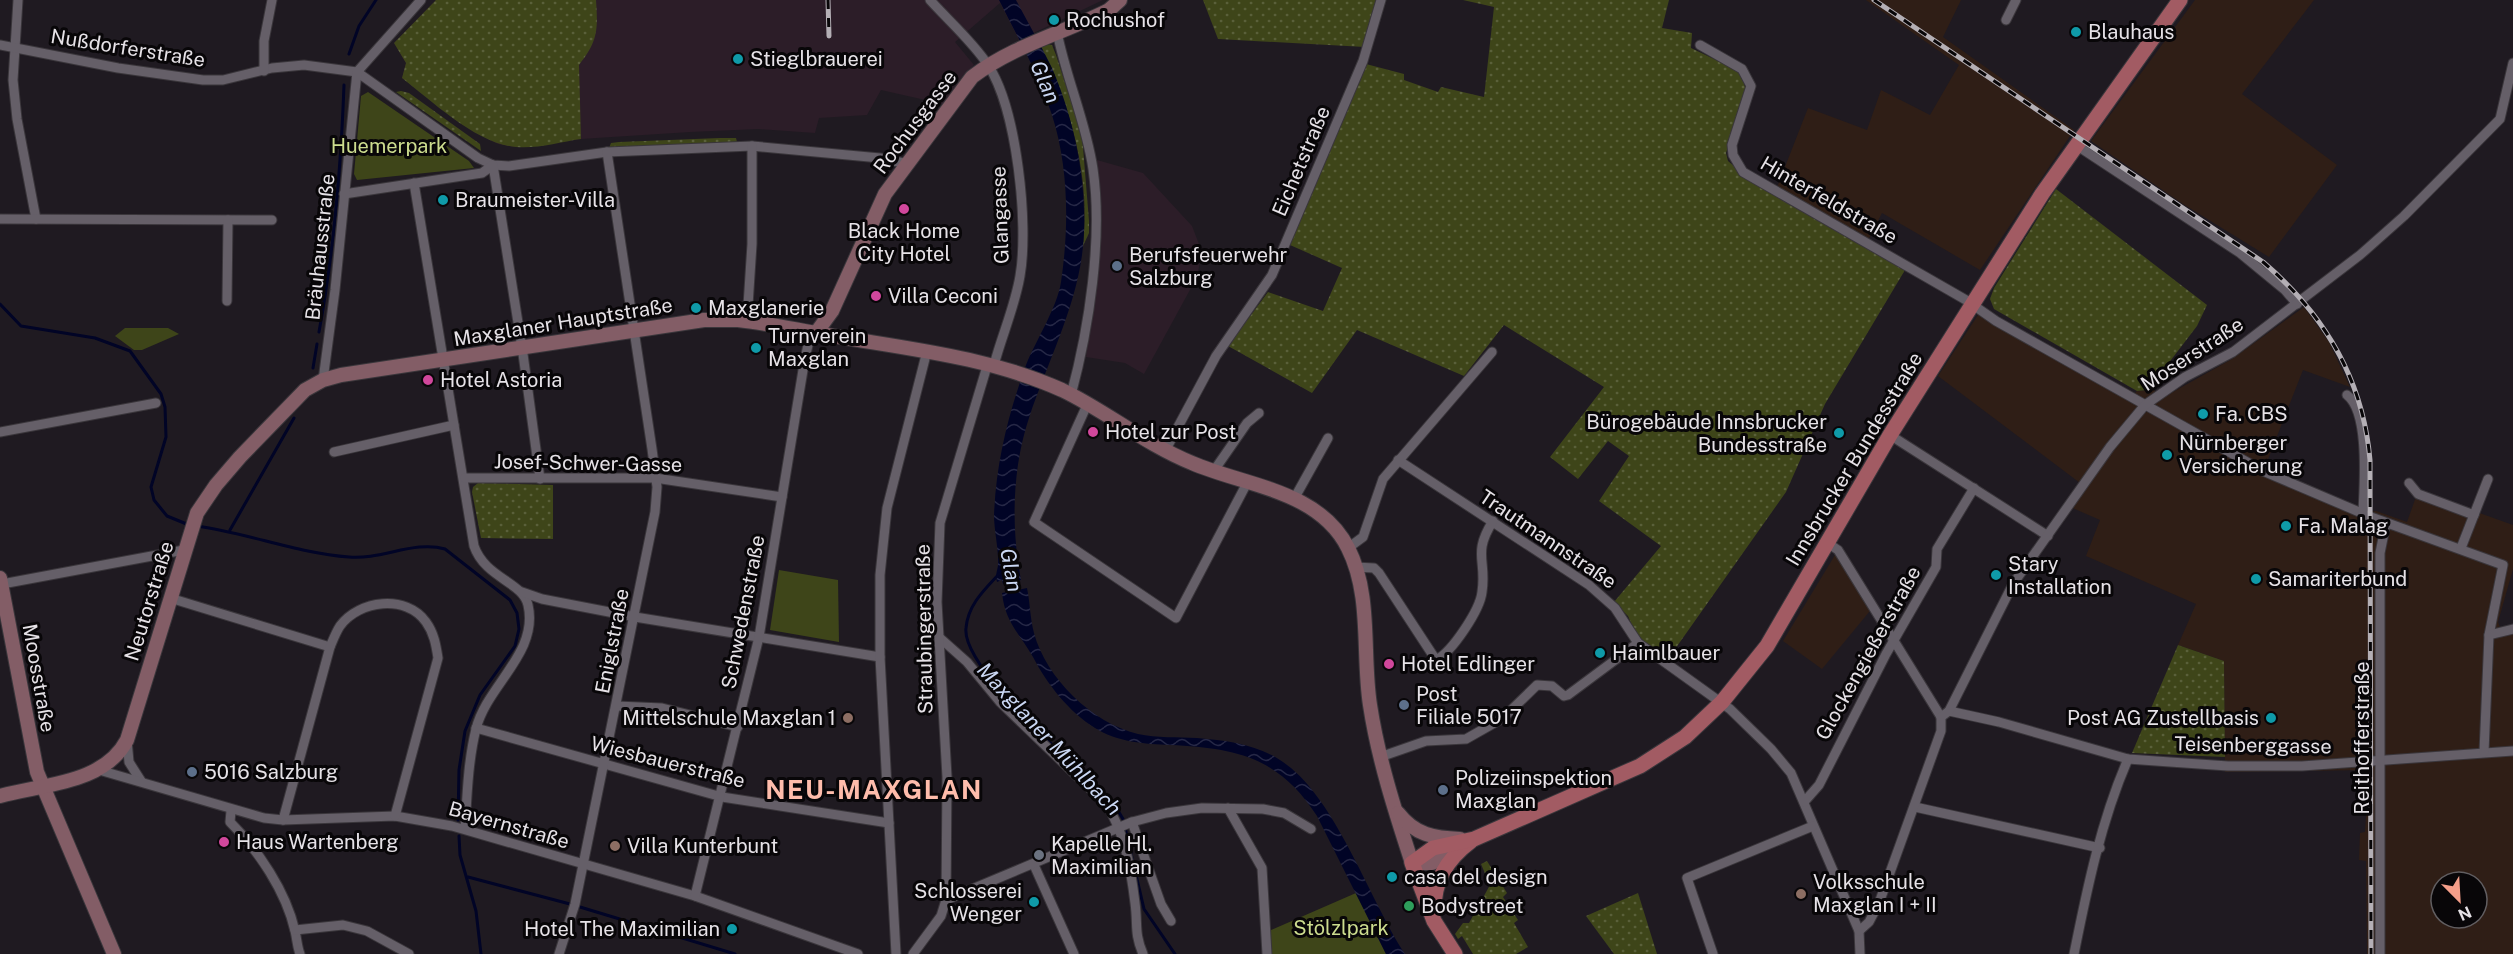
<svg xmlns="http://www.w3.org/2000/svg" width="2513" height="954" font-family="'Public Sans',sans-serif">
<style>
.commercial{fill:#2f1e16;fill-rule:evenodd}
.industrial{fill:#2c1d28}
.grass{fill:url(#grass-dots)}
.green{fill:#3e4519}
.water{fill:url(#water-waves)}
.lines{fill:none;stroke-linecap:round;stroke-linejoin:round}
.stream{stroke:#010426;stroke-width:3}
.street-casing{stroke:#3a363b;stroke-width:11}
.secondary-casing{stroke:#3a363b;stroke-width:16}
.primary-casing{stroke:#3a363b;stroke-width:17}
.street{stroke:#655f68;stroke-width:9}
.secondary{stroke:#835d66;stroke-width:14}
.primary{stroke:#a25b63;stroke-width:15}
.rail-casing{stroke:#b4afb5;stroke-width:5}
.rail{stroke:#080608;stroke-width:3;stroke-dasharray:9;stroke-linecap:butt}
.culture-dot{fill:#0f9aa8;stroke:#080608;stroke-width:2}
.hotel-dot{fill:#d1479c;stroke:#080608;stroke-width:2}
.service-dot{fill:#5c6f8a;stroke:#080608;stroke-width:2}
.education-dot{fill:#8d6e63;stroke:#080608;stroke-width:2}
.worship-dot{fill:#6b7280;stroke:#080608;stroke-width:2}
.leisure-dot{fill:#2e9e5b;stroke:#080608;stroke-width:2}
.labels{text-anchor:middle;stroke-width:6;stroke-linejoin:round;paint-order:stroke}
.poi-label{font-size:20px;fill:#e6e2e7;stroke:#080608;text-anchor:start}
.street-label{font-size:20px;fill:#e6e2e7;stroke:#080608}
.park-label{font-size:20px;fill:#ccdc8e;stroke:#080608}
.water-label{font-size:21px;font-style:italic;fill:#cad7f3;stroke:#080608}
.district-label{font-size:26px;font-weight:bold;letter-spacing:1.5px;fill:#febcab;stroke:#080608}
</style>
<defs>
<pattern id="grass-dots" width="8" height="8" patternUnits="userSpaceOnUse" patternTransform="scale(1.5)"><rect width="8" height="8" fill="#3e4519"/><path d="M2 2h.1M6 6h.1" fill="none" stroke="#5a603a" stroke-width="1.8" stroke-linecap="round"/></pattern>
<pattern id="water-waves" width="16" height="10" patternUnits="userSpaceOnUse" patternTransform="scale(1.5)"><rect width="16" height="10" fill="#010426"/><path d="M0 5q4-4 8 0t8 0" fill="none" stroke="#262846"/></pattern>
</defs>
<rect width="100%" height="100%" fill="#1f1a21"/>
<g class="commercial">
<path d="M1866 0H1961L1943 37 2074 130 1980 270 1882 213 1867 242 1774 195 1808 108 1867 130 1881 90 1930 115 1959 65Z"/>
<path d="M2195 0H2314L2242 94 2337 165 2269 257 2183 204 2091 141Z"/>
<path d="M2304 307 2329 342 2350 387 2303 370 2263 472 2363 513 2376 511 2407 522 2418 491 2513 525V569L2498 622 2500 627 2513 626V954H2367L2366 861 2359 860 2360 833 2365 832 2369 770 2225 772 2224 661 2178 645 2196 604 2086 556 2100 520 2068 506 2084 486 1938 376 1980 312 2131 397 2137 391 2154 390 2164 397 2232 359ZM2441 882H2477V918H2441Z"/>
<path d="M1838 550 1874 606 1822 669 1783 641Z"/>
</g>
<g class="industrial">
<path d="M436 0H1103L1019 40 1000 3 955 42 974 65 943 104 881 90 867 115 819 118 815 133 758 129 690 132 581 139 515 147 498 144 478 134 402 78 406 63 394 43Z"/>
<path d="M1097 160 1143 173 1192 226 1202 252 1197 277 1144 374 1125 363 1086 357 1097 263 1100 196Z"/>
</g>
<g class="grass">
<path d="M436 0H596C598 30 598 41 579 65L581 139C560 142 537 149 516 147 477 144 433 102 402 78L406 63 394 43Z"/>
<path d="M1203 0H1377L1365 47 1218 39Z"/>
<path d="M1463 0H1669L1662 28 1692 33 1691 48 1741 72 1746 91 1726 153 1728 161 1742 173 1908 265 1825 404 1786 492 1668 659 1644 642 1635 632 1628 616 1614 602 1661 546 1599 501 1629 456 1608 441 1578 479 1550 457 1604 387 1504 325 1464 376 1357 330 1312 393 1228 346 1268 292 1323 311 1342 268 1290 245 1366 64 1404 74V80L1438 92 1441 87 1484 97 1494 7Z"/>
<path d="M1047 44 1052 45 1056 55 1082 135 1089 221V233L1083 246C1091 178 1071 106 1040 46Z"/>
<path d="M401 91 409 93 480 144 481 151 396 92Z"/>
<path d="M720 138H736L737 142 609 148 611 143 619 142Z"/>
<path d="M2056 189 2207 305 2197 326 2148 390 2137 391 1994 309 1990 299 1994 288Z"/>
<path d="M478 483 553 485V539L481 538 472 492 473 487Z"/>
<path d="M2178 645 2224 661 2225 757 2132 753Z"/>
<path d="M1487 861 1507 893 1503 897 1518 920 1514 923 1528 947 1516 954H1473L1462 936 1458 939 1455 934 1463 923H1469L1490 885 1481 864Z"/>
<path d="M1638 893 1657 954H1614L1586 916Z"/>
</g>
<g class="green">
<path d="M368 92 469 161 474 168 357 180 354 174 361 96Z"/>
<path d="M125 328H168L179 334 142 350H134L115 336Z"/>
<path d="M779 570 838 580 839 642 770 630Z"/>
<path d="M1356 893 1386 954H1270L1269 931Z"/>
</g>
<g class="water">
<path d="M999 0H1016C1028 23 1041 45 1052 68 1074 119 1086 177 1084 232 1082 297 1049 357 1029 418 1012 469 1011 528 1021 580L1003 584 1002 580 997 582C995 574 997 573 998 565 999 550 994 531 994 515 996 463 1008 415 1026 365 1036 340 1057 308 1061 282 1069 228 1069 168 1052 115 1039 75 1018 38 999 0Z"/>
<path d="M1027 588C1030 602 1030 618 1034 633 1046 678 1092 723 1138 734 1157 738 1178 737 1197 738 1232 741 1263 745 1291 768 1339 808 1370 900 1405 954H1386L1317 816C1279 757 1236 748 1170 745 1145 744 1117 742 1095 728 1069 712 1047 684 1033 657 1019 633 1005 622 1002 593Z"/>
</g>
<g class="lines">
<g class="stream">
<path d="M349 54 359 26 376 0"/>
<path d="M0 304 21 326 95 338 130 351 161 394 165 407 166 437 151 487 154 500 167 516 189 525"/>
<path d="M319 332C334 250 341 167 344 85"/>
<path d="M313 368 317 344"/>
<path d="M196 526C248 533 297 553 349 557 381 560 415 540 445 549L510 600 517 613 519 629 515 646 480 695 465 731 459 770 458 820"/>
<path d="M230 530 294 418"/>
<path d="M999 574C984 590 968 605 966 628 961 670 1087 774 1117 809L1123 819 1144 909 1175 954"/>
<path d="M459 836 460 855 476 911 481 954"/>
<path d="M468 877 570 904"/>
<path d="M580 907 735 954"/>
</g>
<defs>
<g id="street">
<path d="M18 0 13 80 17 119 36 219"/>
<path d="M930 0C949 21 973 42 988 65 1017 109 1029 225 1020 276 1015 306 1002 335 994 365"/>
<path d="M2006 20 2016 0"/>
<path d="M1057 32C1066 78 1086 122 1093 169 1103 238 1089 328 1071 395"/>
<path d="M0 45 118 68 203 80H223L272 68 304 65 357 72 478 158 493 165 509 166 607 152 752 146 880 158 908 164"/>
<path d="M1700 45 1742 69 1751 86 1732 145 1733 155 1743 172 1966 300 1996 321 2263 471 2371 517 2503 565 2489 635"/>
<path d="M264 71V41L272 0"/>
<path d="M2076 145 2240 253 2285 290 2297 304"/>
<path d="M414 183 474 546C485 578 523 582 528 605 539 653 487 685 476 729 468 761 467 796 465 829"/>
<path d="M344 194 482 173 493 165 523 354 540 479"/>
<path d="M0 219 272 220"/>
<path d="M227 301 228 220"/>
<path d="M747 321 752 244V146"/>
<path d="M323 380 335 290 357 72 421 0"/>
<path d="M2347 395C2370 413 2364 485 2363 513"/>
<path d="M1087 405 1034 522 1176 618 1247 483"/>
<path d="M0 432 156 403"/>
<path d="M1890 435 2048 536"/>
<path d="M1165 451 1216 356 1272 275 1363 61 1381 0"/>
<path d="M334 452 454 425"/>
<path d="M1398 460 1589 585 1615 608 1638 643 1730 709 1771 749 1791 773 1859 931 1860 954"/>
<path d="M1213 472 1247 423 1259 413"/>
<path d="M465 478H655L782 497"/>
<path d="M2409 483 2418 494 2474 515"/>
<path d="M1294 499 1328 438"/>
<path d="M1826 542 1838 550 1941 717"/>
<path d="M1348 548 1363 537 1383 479 1492 352"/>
<path d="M2461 548 2488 479"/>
<path d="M1355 567 1374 568 1379 573 1436 660C1452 652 1480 610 1482 592 1487 560 1472 554 1493 521"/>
<path d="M2 584 184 550"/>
<path d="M522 592 542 599 635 617 880 657"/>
<path d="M170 598 330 647"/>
<path d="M940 638 967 662 1000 702 1106 804C1125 832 1131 870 1135 903 1138 925 1134 933 1143 954"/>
<path d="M617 706 662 708 738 727"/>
<path d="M1949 711 1999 722 2128 759 2170 762 2228 766H2302L2513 751"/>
<path d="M476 728 722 797 889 823"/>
<path d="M127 740 129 762 141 781"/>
<path d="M2484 752 2489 635 2513 629"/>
<path d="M1380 757 1426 741 1466 739 1503 718 1537 685 1552 686 1564 696 1568 695 1638 643"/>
<path d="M99 770 264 818 283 820 395 816 452 826 695 896 858 954"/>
<path d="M1804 802 1819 785 1886 654 1936 567 1937 549 1974 488"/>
<path d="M1915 807 2100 848"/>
<path d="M1228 808 1262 868 1267 954"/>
<path d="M231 811 230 822C258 850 286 891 295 931 297 939 297 946 300 954"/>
<path d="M283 820 330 647C333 640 336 632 340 626 359 600 406 594 426 622 434 633 436 645 438 658L395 816"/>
<path d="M1132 822 1161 904 1171 921"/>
<path d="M1034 865 1074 954"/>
<path d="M695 896 759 637 805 358 809 341 816 333"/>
<path d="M946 900 1132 822 1166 813 1202 808 1263 809 1284 813 1311 829"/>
<path d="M295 930 343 925 367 931 409 954"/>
<path d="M1859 931 1869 922 1879 903 1941 731V717L1949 711 2013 584 2110 447 2145 405 2185 377 2233 352 2360 255 2404 216 2500 119 2513 63"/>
<path d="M559 954 575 904 655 512 657 487 652 449 607 152"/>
<path d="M896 954 880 657V575L887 508 927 351"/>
<path d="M913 954 941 916 946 900 947 777 937 602 940 523 988 363"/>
<path d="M1713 954 1687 878 1813 826"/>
<path d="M2074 954C2087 889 2101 821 2128 759"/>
<path d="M2380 954V553L2386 523"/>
</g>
<g id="secondary">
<path d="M816 333 832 311 885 194 972 77C1014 45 1064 33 1109 10L1120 0"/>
<path d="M0 578 37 772 114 954"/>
<path d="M0 796C43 784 104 784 127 740L197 513 216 485 240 457 305 390 323 380 341 375 704 320H738C774 324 810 333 846 338 919 350 993 359 1062 390 1106 411 1145 444 1192 463 1245 486 1319 490 1348 548 1372 595 1362 654 1370 705 1378 758 1395 811 1412 863H1432L1457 851"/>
<path d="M1398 813C1415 835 1434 838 1460 839"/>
</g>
<g id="primary">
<path d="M1434 912C1433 881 1447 859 1471 841"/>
<path d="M1455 954 1434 921 1412 863 1433 848 1474 839 1640 766 1685 737 1722 702 1767 646 1890 435 2042 194 2180 0"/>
</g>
</defs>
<use href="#street" class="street-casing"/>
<use href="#secondary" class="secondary-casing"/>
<use href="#primary" class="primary-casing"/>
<use href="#street" class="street"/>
<use href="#secondary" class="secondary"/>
<use href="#primary" class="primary"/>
<defs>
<g id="rail">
<path d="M828 0 829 36"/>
<path d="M1874 0 2263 262C2324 314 2363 379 2370 460L2371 954"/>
</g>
</defs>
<use href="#rail" class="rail-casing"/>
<use href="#rail" class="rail"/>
</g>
<g class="culture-dot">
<circle cx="1054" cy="20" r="6"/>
<circle cx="2076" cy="32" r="6"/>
<circle cx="738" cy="59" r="6"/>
<circle cx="443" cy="200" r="6"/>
<circle cx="696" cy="308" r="6"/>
<circle cx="756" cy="348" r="6"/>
<circle cx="2203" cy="414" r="6"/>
<circle cx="1839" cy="433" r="6"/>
<circle cx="2167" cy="455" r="6"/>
<circle cx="2286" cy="526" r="6"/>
<circle cx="1996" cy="575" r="6"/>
<circle cx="2256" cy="579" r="6"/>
<circle cx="1600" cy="653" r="6"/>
<circle cx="2271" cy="718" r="6"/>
<circle cx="1392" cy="877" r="6"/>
<circle cx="1034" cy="902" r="6"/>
<circle cx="732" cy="929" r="6"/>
</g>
<g class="hotel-dot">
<circle cx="904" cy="209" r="6"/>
<circle cx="876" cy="296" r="6"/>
<circle cx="428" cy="380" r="6"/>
<circle cx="1093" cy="432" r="6"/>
<circle cx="1389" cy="664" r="6"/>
<circle cx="224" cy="842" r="6"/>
</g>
<g class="service-dot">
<circle cx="1117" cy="266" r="6"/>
<circle cx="1404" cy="705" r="6"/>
<circle cx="192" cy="772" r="6"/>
<circle cx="1443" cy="790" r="6"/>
</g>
<g class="education-dot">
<circle cx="848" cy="718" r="6"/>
<circle cx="615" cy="846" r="6"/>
<circle cx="1801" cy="894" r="6"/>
</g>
<circle class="worship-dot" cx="1039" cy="855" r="6"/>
<circle class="leisure-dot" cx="1409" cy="906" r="6"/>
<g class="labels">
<g class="poi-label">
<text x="1066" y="27">Rochushof</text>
<text x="2088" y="39">Blauhaus</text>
<text x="750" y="66">Stieglbrauerei</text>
<text x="455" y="207">Braumeister-Villa</text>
<text x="904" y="238" text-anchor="middle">Black Home<tspan x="904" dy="23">City Hotel</tspan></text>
<text x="1129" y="262">Berufsfeuerwehr<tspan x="1129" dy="23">Salzburg</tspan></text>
<text x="888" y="303">Villa Ceconi</text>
<text x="708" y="315">Maxglanerie</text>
<text x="768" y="343">Turnverein<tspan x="768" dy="23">Maxglan</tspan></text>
<text x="440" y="387">Hotel Astoria</text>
<text x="2215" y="421">Fa. CBS</text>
<text x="1827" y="429" text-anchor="end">Bürogebäude Innsbrucker<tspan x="1827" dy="23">Bundesstraße</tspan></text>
<text x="1105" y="439">Hotel zur Post</text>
<text x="2179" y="450">Nürnberger<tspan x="2179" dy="23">Versicherung</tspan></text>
<text x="2298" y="533">Fa. Malag</text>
<text x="2008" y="571">Stary<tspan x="2008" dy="23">Installation</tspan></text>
<text x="2268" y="586">Samariterbund</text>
<text x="1612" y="660">Haimlbauer</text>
<text x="1401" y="671">Hotel Edlinger</text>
<text x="1416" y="701">Post<tspan x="1416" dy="23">Filiale 5017</tspan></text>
<text x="836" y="725" text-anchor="end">Mittelschule Maxglan 1</text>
<text x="2259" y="725" text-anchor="end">Post AG Zustellbasis</text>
<text x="204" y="779">5016 Salzburg</text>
<text x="1455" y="785">Polizeiinspektion<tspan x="1455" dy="23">Maxglan</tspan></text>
<text x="236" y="849">Haus Wartenberg</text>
<text x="1051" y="851">Kapelle Hl.<tspan x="1051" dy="23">Maximilian</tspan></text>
<text x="627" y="853">Villa Kunterbunt</text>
<text x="1404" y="884">casa del design</text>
<text x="1813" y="889">Volksschule<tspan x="1813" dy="23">Maxglan I + II</tspan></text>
<text x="1022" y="898" text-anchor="end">Schlosserei<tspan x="1022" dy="23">Wenger</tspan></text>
<text x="1421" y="913">Bodystreet</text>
<text x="720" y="936" text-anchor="end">Hotel The Maximilian</text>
</g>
<g class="street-label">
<text transform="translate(128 48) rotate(9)" y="7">Nußdorferstraße</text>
<text transform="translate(915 122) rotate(-53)" y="7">Rochusgasse</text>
<text transform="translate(1301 161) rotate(-67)" y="7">Eichetstraße</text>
<text transform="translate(1829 200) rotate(30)" y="7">Hinterfeldstraße</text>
<text transform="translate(1000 215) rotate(-92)" y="7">Glangasse</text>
<text transform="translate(320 247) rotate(-84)" y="7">Bräuhausstraße</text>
<text transform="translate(563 322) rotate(-9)" y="7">Maxglaner Hauptstraße</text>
<text transform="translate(2192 354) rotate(-33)" y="7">Moserstraße</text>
<text transform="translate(1854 459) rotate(-59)" y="7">Innsbrucker Bundesstraße</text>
<text transform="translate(588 463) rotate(1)" y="7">Josef-Schwer-Gasse</text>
<text transform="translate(1548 539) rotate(34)" y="7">Trautmannstraße</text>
<text transform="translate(149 601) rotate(-73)" y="7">Neutorstraße</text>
<text transform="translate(743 612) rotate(-79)" y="7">Schwedenstraße</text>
<text transform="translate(924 629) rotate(-91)" y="7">Straubingerstraße</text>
<text transform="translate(612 641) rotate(-79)" y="7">Eniglstraße</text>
<text transform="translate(1868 653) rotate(-61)" y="7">Glockengießerstraße</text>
<text transform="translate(39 678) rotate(80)" y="7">Moosstraße</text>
<text transform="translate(2362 738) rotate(-90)" y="7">Reithofferstraße</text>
<text transform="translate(2253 745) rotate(1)" y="7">Teisenberggasse</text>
<text transform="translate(668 762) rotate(14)" y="7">Wiesbauerstraße</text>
<text transform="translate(509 825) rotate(16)" y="7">Bayernstraße</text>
</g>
<g class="park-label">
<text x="389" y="153">Huemerpark</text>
<text x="1341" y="935">Stölzlpark</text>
</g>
<g class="water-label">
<text transform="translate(1045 82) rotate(66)" y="7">Glan</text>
<text transform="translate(1011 570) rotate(79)" y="7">Glan</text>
<text transform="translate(1049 739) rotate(47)" y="7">Maxglaner Mühlbach</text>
</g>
<g class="district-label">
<text x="874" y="799">NEU-MAXGLAN</text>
</g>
</g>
<g transform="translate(2459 900) rotate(156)"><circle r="28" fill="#080608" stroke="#615e61" stroke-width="1.5"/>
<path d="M0-4.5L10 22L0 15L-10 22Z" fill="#f49e89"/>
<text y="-9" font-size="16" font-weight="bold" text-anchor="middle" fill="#e6e2e7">N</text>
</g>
</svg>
